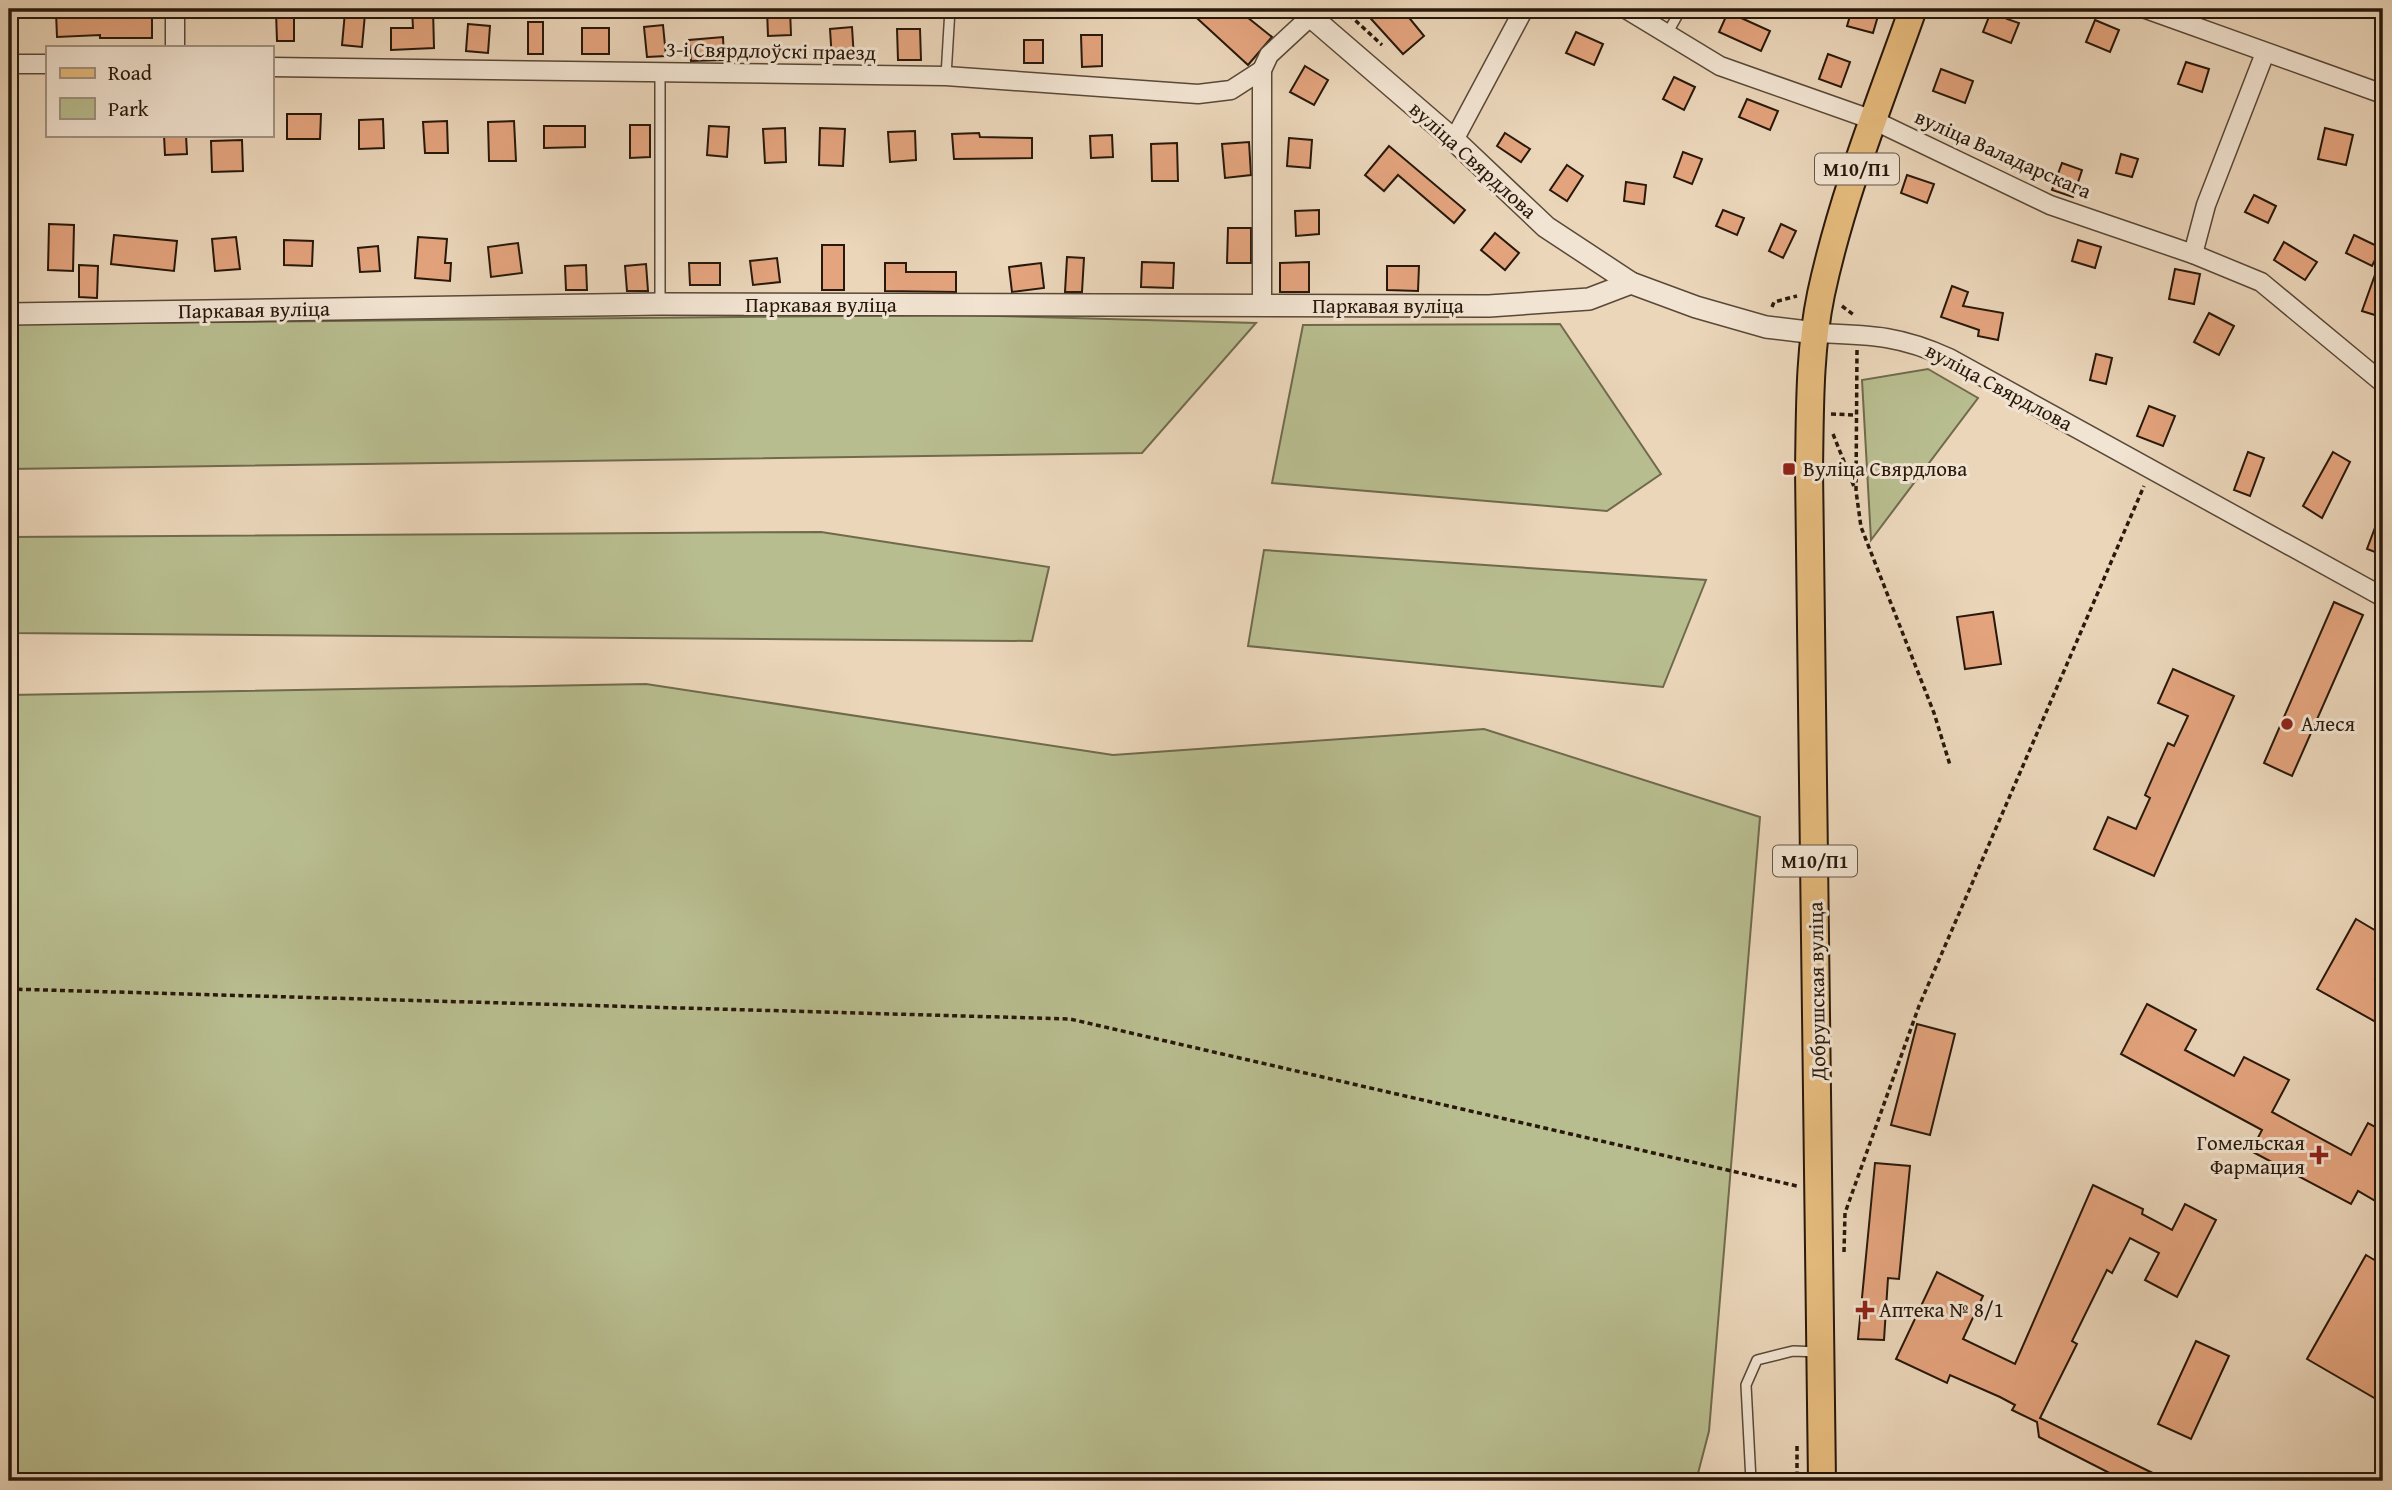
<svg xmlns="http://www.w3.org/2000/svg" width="2392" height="1490" font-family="'Gentium Book Plus',serif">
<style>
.green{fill:#b8bd8f;stroke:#706a4d;stroke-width:2}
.building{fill:#e4a47e;stroke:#28180b;stroke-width:2}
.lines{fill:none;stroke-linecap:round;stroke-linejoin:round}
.service-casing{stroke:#594837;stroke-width:12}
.minor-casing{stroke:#594837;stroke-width:21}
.tertiary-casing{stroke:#594837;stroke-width:24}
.primary-casing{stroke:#28180b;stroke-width:30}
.path{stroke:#28180b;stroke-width:3.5;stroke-dasharray:5 3.5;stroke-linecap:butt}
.service{stroke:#f2e4d2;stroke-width:9}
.minor{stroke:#f2e4d2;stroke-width:18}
.tertiary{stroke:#f2e4d2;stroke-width:21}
.primary{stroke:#e6bb7d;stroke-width:26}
.poi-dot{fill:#8f2418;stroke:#f2e4d2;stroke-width:2.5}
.labels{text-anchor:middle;stroke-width:6;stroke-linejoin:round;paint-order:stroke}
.shield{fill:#f2e4d2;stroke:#655547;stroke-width:2}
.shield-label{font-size:19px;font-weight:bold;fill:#28180b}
.street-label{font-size:21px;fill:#28180b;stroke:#f2e4d2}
.poi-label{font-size:21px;fill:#28180b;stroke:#f2e4d2;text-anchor:start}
</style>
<rect width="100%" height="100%" fill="#ebd6ba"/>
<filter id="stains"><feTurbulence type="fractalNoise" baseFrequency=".00286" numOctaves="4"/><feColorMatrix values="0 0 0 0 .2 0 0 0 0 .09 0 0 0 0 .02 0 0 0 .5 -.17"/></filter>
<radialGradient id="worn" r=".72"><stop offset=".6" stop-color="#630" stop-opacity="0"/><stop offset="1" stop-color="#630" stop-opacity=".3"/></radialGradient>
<g class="green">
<path d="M960 315 1256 323 1142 453 9 469V324Z"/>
<path d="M1560 324 1661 474 1607 511 1272 483 1303 325Z"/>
<path d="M1928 369 1978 398 1871 540 1862 380Z"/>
<path d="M821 532 1049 567 1032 641 9 633V537Z"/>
<path d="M1264 550 1706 580 1663 687 1248 646Z"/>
<path d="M646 684 1113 755 1484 729 1760 817 1709 1431 1696 1481H9V695Z"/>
</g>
<g class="building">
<path d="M100 9H139V13H152V38H100V35L57 37 56 12Z"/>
<path d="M412 9H433L434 48 391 50V28H413Z"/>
<path d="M767 9H790L791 35 768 36Z"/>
<path d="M1187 9H1237L1272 37 1248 65Z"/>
<path d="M1362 9H1402L1424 36 1403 54Z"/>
<path d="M1852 9H1880L1873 33 1847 26Z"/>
<path d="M1992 9H2011L2007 19 2019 23 2011 43 1983 32Z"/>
<path d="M276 12H294V41H277Z"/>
<path d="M345 12 365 14 362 47 342 45Z"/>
<path d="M1728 12 1770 31 1761 51 1719 32Z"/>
<path d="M2095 20 2119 30 2110 52 2086 42Z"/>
<rect x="528" y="22" width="15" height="32"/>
<path d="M468 24 490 26 488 53 466 51Z"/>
<path d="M663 25 666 56 647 57 644 27Z"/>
<path d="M852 27 854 59 832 60 830 29Z"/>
<rect x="582" y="28" width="27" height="26"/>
<path d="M897 29H920L921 60H898Z"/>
<path d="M1576 32 1603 44 1594 65 1566 53Z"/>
<path d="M1081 35H1102V66L1082 67Z"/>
<path d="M723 37 724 60 691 61 689 40Z"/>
<rect x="1024" y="40" width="19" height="23"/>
<path d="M1828 54 1850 62 1841 87 1819 79Z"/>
<path d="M2186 62 2209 69 2202 92 2178 84Z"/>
<path d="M1305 66 1328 80 1314 105 1290 92Z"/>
<path d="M1941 69 1973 81 1965 103 1933 91Z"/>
<path d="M1674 77 1695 87 1684 110 1663 99Z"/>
<path d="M1747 99 1778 111 1770 130 1739 117Z"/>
<path d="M287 114H321L320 139H287Z"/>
<path d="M383 119 384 148 359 149V120Z"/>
<path d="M447 121 448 153H425L423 122Z"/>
<path d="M514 121 516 161H489L488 122Z"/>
<path d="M630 125H650V157L630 158Z"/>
<path d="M544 126H585V147L544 148Z"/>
<path d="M709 126 729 127 727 157 707 155Z"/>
<path d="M785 128 786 162 765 163 763 129Z"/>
<path d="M820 128 845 129 843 166 819 165Z"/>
<path d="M2325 128 2353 135 2346 165 2318 159Z"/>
<path d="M915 131 916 160 890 162 888 132Z"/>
<path d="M979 133 980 137 1032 138V158L954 159 952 134Z"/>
<path d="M1505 133 1530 149 1521 162 1497 146Z"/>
<path d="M164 135H186L187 154 165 155Z"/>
<path d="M1112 135 1113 157 1091 158 1090 136Z"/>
<path d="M1289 138 1312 140 1310 168 1287 166Z"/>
<path d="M242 140 243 171 212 172 211 141Z"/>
<path d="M1249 142 1251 175 1225 178 1222 144Z"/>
<path d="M1177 143 1178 181H1152L1151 144Z"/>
<path d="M1389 146 1465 210 1454 223 1398 175 1384 191 1365 175Z"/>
<path d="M1683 152 1702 159 1692 184 1674 177Z"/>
<path d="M2121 154 2138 159 2132 177 2116 173Z"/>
<path d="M2062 163 2082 170 2073 197 2052 190Z"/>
<path d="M1567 165 1583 176 1567 201 1550 190Z"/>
<path d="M1907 175 1934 184 1927 203 1901 193Z"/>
<path d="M1626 182 1646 185 1644 204 1624 201Z"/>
<path d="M2254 195 2276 206 2268 223 2245 212Z"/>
<path d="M1319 210V234L1296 236 1295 211Z"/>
<path d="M1723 210 1744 218 1737 235 1716 226Z"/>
<path d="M49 224 74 225 73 271 48 270Z"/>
<path d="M1781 224 1796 231 1783 258 1769 251Z"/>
<path d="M1228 228H1251V263H1227Z"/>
<path d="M1495 233 1519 253 1505 270 1481 250Z"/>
<path d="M114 235 177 241 174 271 111 264Z"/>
<path d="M2354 235 2381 248 2372 266 2346 253Z"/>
<path d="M236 237 240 269 215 271 212 239Z"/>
<path d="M418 237 447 239 445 263H451L450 281 415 278Z"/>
<path d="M284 240 313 241 312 266 284 265Z"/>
<path d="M2078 240 2101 247 2095 268 2072 261Z"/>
<path d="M2284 242 2317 262 2305 280 2274 260Z"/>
<path d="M518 243 522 273 491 277 488 247Z"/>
<rect x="822" y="245" width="22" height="45"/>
<path d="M378 246 380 271 360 272 358 248Z"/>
<path d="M1067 257 1084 258 1082 292H1065Z"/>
<path d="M777 258 780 282 753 285 750 261Z"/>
<path d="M2381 258 2383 303 2378 316 2362 311Z"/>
<path d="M1142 262 1174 263 1173 288 1141 287Z"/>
<path d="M1309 262V292H1280V263Z"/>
<path d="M689 263H720V285H690Z"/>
<path d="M885 263H906V272H956V292L885 291Z"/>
<path d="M1041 263 1044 288 1012 292 1009 267Z"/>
<path d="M646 264 648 291H627L625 266Z"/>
<path d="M79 265 98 266 97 298 79 297Z"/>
<path d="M586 265 587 290H566L565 266Z"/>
<path d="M1387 266H1419L1418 291 1387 290Z"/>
<path d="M2175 269 2200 274 2194 304 2169 299Z"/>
<path d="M1952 286 1968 292 1963 306 2003 313 1998 340 1978 336 1979 330 1941 317Z"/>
<path d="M2209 313 2234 326 2219 355 2194 342Z"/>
<path d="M2096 354 2112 358 2106 384 2090 380Z"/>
<path d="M2149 406 2175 416 2163 446 2137 436Z"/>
<path d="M2248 452 2264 458 2250 496 2234 490Z"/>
<path d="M2333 452 2350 462 2322 518 2303 506Z"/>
<path d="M2382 509H2383V555L2367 549Z"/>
<path d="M2334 602 2363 615 2292 776 2264 763Z"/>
<path d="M1993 612 2001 664 1965 669 1957 617Z"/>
<path d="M2173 669 2234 696 2154 876 2094 849 2108 817 2136 829 2150 798 2145 795 2168 743 2174 746 2188 716 2158 703Z"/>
<path d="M2356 919 2383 935V963L2375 979 2383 984V1026L2317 989Z"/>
<path d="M2147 1004 2196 1030 2185 1050 2234 1076 2244 1057 2289 1080 2272 1112 2351 1155 2368 1123 2383 1131V1194L2379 1203 2358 1191 2351 1204 2251 1151 2262 1130 2121 1054Z"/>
<path d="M1917 1024 1955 1034 1930 1135 1891 1125Z"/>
<path d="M1875 1163 1910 1166 1899 1279 1888 1278 1884 1340 1858 1339Z"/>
<path d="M2093 1185 2143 1209 2142 1214 2172 1230 2185 1204 2216 1220 2177 1297 2145 1280 2159 1253 2130 1238 2112 1273 2107 1270 2072 1341 2077 1344 2040 1418 2169 1481H2125L2039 1437 2037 1422 2012 1410 2015 1405 2000 1397 1950 1375 1947 1383 1896 1359 1937 1272 1983 1296 1963 1339 2015 1364Z"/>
<path d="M2366 1255 2383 1265V1403L2307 1359Z"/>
<path d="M2196 1341 2229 1356 2191 1439 2158 1424Z"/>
</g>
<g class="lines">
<defs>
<g id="service">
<path d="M1667 34 1681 9"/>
<path d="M946 76 950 9"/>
<path d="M660 302V72"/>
<path d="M1751 1481 1746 1385 1757 1360 1793 1351 1819 1352"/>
</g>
<g id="minor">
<path d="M1626 9 1720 66 1873 120 2050 205 2193 254 2261 282 2383 383"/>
<path d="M2146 9 2383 94"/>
<path d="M175 47V9"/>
<path d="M9 64H47"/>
<path d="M271 67 946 76 1198 94 1231 90 1262 70"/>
<path d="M1454 140 1524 9"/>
<path d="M2193 254 2206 205 2265 53"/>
<path d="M1262 306V70L1269 55 1310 17"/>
<path d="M1816 333C1870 335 1899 335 1949 358L2383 597"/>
</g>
<g id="tertiary">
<path d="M1302 9 1454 140 1546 227 1631 283 1696 307 1766 327 1816 333"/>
<path d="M9 314 660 304 1489 306 1589 299 1631 283"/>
</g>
<path id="primary" d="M1822 1481 1809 470C1810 412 1809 352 1821 294 1842 196 1880 102 1913 9"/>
</defs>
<use href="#service" class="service-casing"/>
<use href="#minor" class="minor-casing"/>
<use href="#tertiary" class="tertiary-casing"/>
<use href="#primary" class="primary-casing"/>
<g class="path">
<path d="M1343 9 1382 45"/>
<path d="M1842 306 1855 316"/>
<path d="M1772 307 1774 302 1797 296"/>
<path d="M1857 350 1856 491 1861 527 1934 713 1950 765"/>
<path d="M1831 414 1856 415"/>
<path d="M1833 434 1855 489"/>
<path d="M9 989 1070 1019 1797 1186"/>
<path d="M1844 1252 1845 1213 1919 1006 2144 486"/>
<path d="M1797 1446V1481"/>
</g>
<use href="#service" class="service"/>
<use href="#minor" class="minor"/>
<use href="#tertiary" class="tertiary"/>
<use href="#primary" class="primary"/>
</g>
<g class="poi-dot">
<rect x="1782" y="462" width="14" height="14" rx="3.5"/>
<circle cx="2287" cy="724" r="7"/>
<path d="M2315.5 1144.5h7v7h7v7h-7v7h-7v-7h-7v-7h7z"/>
<path d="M1861.5 1299.5h7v7h7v7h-7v7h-7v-7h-7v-7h7z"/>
</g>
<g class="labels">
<g class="shield">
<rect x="1815" y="153.5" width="84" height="31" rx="5"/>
<rect x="1773" y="845.5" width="84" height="31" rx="5"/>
</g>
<g class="shield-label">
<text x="1857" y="176">М10/П1</text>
<text x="1815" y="868">М10/П1</text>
</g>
<g class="street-label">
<text transform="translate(771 51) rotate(1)" y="7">3-і Свярдлоўскі праезд</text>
<text transform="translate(2003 154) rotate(24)" y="7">вуліца Валадарскага</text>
<text transform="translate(1473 160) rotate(42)" y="7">вуліца Свярдлова</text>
<text x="821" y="312">Паркавая вуліца</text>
<text x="1388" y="313">Паркавая вуліца</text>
<text transform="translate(254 310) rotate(-1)" y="7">Паркавая вуліца</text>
<text transform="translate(1999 387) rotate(28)" y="7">вуліца Свярдлова</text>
<text transform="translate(1817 991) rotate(-91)" y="7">Добрушская вуліца</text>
</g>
<g class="poi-label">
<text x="1803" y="476">Вуліца Свярдлова</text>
<text x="2301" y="731">Алеся</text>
<text x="2305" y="1150" text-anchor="end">Гомельская<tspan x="2305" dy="24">Фармация</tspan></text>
<text x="1879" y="1317">Аптека № 8/1</text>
</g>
</g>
<rect width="2392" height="1490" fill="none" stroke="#ebd6ba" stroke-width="35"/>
<rect x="10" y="10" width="2371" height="1469" fill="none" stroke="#28180b" stroke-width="3.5"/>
<rect x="18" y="18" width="2357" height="1455" fill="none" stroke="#28180b" stroke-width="2"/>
<rect x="46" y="46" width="228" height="91" fill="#f2e4d2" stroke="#a19282" stroke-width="2"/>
<rect x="60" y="68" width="35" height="10" fill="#e6bb7d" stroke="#a19282" stroke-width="2"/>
<text x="108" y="80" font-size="21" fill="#28180b">Road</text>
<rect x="60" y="98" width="35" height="21" fill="#b8bd8f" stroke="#a19282" stroke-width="2"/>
<text x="108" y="116" font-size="21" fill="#28180b">Park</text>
<rect width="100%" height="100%" filter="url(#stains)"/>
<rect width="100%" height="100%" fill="url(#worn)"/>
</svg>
